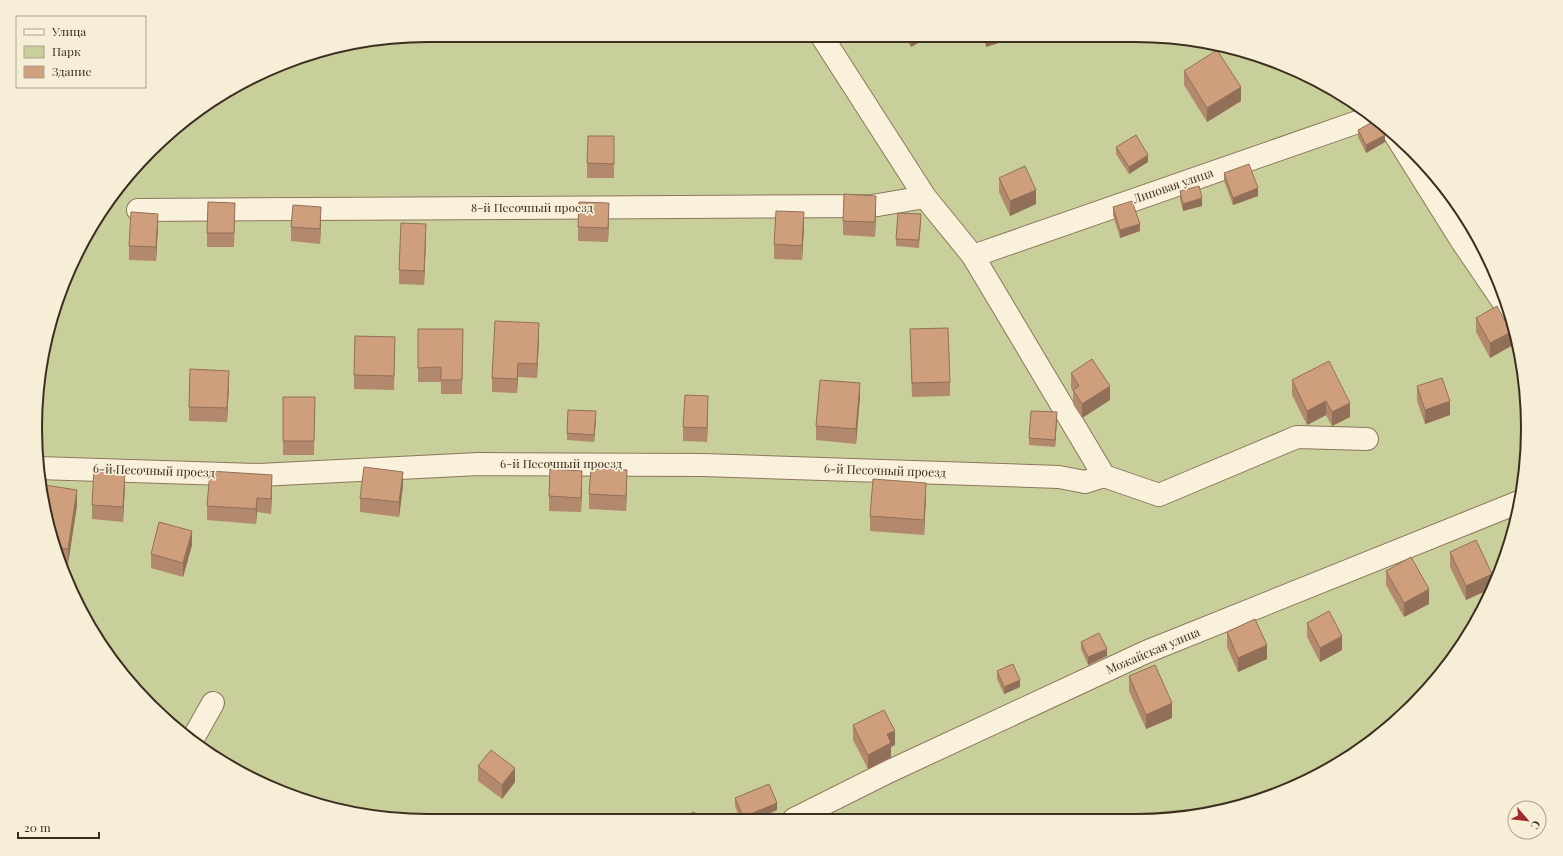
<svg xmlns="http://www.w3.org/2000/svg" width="1563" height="856" font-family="'Playfair Display',serif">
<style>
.green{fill:#c9cf9b}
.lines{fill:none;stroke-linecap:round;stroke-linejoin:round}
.minor-casing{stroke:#8d765c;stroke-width:24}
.minor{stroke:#faf1dc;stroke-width:22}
.wall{fill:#b2896c}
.shaded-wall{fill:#916f58}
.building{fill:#cf9f7d;stroke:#916f58}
.labels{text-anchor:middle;stroke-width:3.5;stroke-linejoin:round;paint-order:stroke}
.street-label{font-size:12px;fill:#3d2e20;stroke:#f7eed8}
.rim{fill:none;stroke:#3d2e20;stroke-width:2}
</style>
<rect width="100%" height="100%" fill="#f0e4c8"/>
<path class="green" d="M428 35 1160 36 1237 48 1331 88 1394 132 1447 189 1487 254 1515 326 1527 402 1525 479 1507 554 1475 624 1413 706 1353 755 1262 800 1186 818 403 820 326 808 232 768 189 740 133 687 101 646 65 579 48 529 36 454V402L48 327 65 277 101 210 133 169 189 116 232 88 301 56 352 43Z"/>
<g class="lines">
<defs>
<g id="minor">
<path d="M1394 133 1461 240 1508 309"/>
<path d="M138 210 872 206 925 197"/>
<path d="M973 256 1372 117"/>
<path d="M38 468 259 475 479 464 703 465 1059 477 1085 482 1104 476 973 256 925 197 821 35"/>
<path d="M1104 476 1159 495 1297 437 1367 439"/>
<path d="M191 742 213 703"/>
<path d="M794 819 890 771 1146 652 1519 502"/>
</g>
</defs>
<use href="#minor" class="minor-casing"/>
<use href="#minor" class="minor"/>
</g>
<g class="wall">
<path d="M904 36H928V37L911 47Z"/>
<path d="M983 36H1011V39L986 47Z"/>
<path d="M1184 71 1241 101 1207 122 1184 85Z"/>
<path d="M1358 130 1385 142 1366 153 1358 137Z"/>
<path d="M614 136V178H587V163Z"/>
<path d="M1116 147 1148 162 1129 174 1116 154Z"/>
<path d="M1224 173 1258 196 1233 205 1224 181Z"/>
<path d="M999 178 1036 204 1010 216 999 192Z"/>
<path d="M1180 191 1202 206 1183 211 1180 199Z"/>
<path d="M235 203 234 247H207V233Z"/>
<path d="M1113 207 1140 231 1120 238 1113 215Z"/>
<path d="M876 210 875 237 843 235V221Z"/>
<path d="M609 217 608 242 578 241V227Z"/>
<path d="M321 221 320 244 291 241V227Z"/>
<path d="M921 221 919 248 896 246V239Z"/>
<path d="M804 227 802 260 774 259V244Z"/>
<path d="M158 228 156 261 129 260V246Z"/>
<path d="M426 238 424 285 399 284V270Z"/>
<path d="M1476 318 1511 346 1490 358 1476 332Z"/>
<path d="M418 329H463L462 394H441V382H418Z"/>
<path d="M910 329 950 382V396L912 397Z"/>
<path d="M539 338 537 378 518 377 517 393 492 392V378Z"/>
<path d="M395 352 394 390 354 389V375Z"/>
<path d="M1329 361 1350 417 1332 426 1326 415 1307 425 1292 395V380Z"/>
<path d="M1071 373 1110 400 1082 418 1073 404V391L1071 388Z"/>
<path d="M229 385 227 422 189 421V407Z"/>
<path d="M1417 386 1450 415 1425 424 1417 401Z"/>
<path d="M283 397H315L314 455H283Z"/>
<path d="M860 397 856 444 816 440V426Z"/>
<path d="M708 410 707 442 683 441V427Z"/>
<path d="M596 419 594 442 567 440V433Z"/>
<path d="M1057 420 1055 447 1029 445V438Z"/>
<path d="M627 484 626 511 589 509V494Z"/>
<path d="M125 485 123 522 92 519V505Z"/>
<path d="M582 485 581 512 549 511V496Z"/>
<path d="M403 486 399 517 360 512V498Z"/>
<path d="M272 490 271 514 257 512 256 524 207 520V506Z"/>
<path d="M926 497 924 535 870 531V516Z"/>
<path d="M77 505 68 564 59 562 48 529Z"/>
<path d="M192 545 183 577 151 568V554Z"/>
<path d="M1450 552 1492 588 1466 600 1450 567Z"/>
<path d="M1386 571 1429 604 1404 617 1386 585Z"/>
<path d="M1307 623 1342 650 1320 662 1307 637Z"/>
<path d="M1227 632 1267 659 1238 672 1227 647Z"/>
<path d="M1081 642 1107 656 1088 665 1081 649Z"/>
<path d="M997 671 1020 687 1004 694 997 679Z"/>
<path d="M1129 676 1172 718 1146 729 1129 691Z"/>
<path d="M853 725 895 745 891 747V757L868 769 853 740Z"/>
<path d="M478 766 515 782 502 799 478 781Z"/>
<path d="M735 798 777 810 756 819H740L735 806Z"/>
</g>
<g class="shaded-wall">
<path d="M911 36H928V37L911 47Z"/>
<path d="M986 36H1011V39L986 47Z"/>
<path d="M1241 87V101L1207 122V108Z"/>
<path d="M1385 135V142L1366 153V145Z"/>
<path d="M1148 155V162L1129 174V167Z"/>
<path d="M1258 188V196L1233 205V198Z"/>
<path d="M1036 190V204L1010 216V201Z"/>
<path d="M876 196V210L875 237V222Z"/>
<path d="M1202 198V206L1183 211V204Z"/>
<path d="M609 203V217L608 242V228Z"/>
<path d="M321 207V221L320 244V229Z"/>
<path d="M804 212V227L802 260V246Z"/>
<path d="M158 214V228L156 261V247Z"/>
<path d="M426 224V238L424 285V271Z"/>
<path d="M1140 224V231L1120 238V230Z"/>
<path d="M539 323V338L537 378V364Z"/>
<path d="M1511 332V346L1490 358V343Z"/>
<path d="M518 363V377L517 393V379Z"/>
<path d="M229 371V385L227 422V408Z"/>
<path d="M860 383V397L856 444V429Z"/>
<path d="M1110 386V400L1082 418V404Z"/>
<path d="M708 396V410L707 442V428Z"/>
<path d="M1326 401V415L1307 425V411Z"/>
<path d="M1450 401V415L1425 424V410Z"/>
<path d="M1350 403V417L1332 426V412Z"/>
<path d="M41 404V418L36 447V433Z"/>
<path d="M596 411V419L594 442V435Z"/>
<path d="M1057 412V420L1055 447V440Z"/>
<path d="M627 470V484L626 511V496Z"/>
<path d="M125 471V485L123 522V507Z"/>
<path d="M582 471V485L581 512V498Z"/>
<path d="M403 472V486L399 517V502Z"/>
<path d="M272 475V490L271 514V499Z"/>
<path d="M926 483V497L924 535V520Z"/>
<path d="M77 490V505L68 564V549Z"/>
<path d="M257 498V512L256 524V509Z"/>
<path d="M192 531V545L183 577V563Z"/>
<path d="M1492 574V588L1466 600V586Z"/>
<path d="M1429 589V604L1404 617V603Z"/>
<path d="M1342 636V650L1320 662V648Z"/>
<path d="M1267 645V659L1238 672V658Z"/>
<path d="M1107 649V656L1088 665V657Z"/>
<path d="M1020 680V687L1004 694V687Z"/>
<path d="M1172 703V718L1146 729V715Z"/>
<path d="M895 731V745L891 747V757L868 769V755L887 734Z"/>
<path d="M515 768V782L502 799V785Z"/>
<path d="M777 803V810L756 819H743V817Z"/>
</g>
<g class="building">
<path d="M1217 50 1241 87 1207 108 1184 71Z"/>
<path d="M1376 120 1385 135 1366 145 1358 130Z"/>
<path d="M1136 135 1148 155 1129 167 1116 147Z"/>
<path d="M588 136H614V164L587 163Z"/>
<path d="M1249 164 1258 188 1233 198 1224 173Z"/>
<path d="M1025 166 1036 190 1010 201 999 178Z"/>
<path d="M1199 186 1202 198 1183 204 1180 191Z"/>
<path d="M844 194 876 196 875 222 843 221Z"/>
<path d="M1132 201 1140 224 1120 230 1113 207Z"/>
<path d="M208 202 235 203 234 233H207Z"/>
<path d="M579 202 609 203 608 228 578 227Z"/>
<path d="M293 205 321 207 320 229 291 227Z"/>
<path d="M776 211 804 212 802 246 774 244Z"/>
<path d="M131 212 158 214 156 247 129 246Z"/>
<path d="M898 213 921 214 919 240 896 239Z"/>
<path d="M401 223 426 224 424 271 399 270Z"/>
<path d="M1497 306 1511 332 1490 343 1476 318Z"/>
<path d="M495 321 539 323 537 364 518 363 517 379 492 378Z"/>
<path d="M948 328 950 382 912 383 910 329Z"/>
<path d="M418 329H463L462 380H441V367L418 368Z"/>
<path d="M355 336 395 337 394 376 354 375Z"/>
<path d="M1092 359 1110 386 1082 404 1073 390 1079 386 1071 373Z"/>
<path d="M1329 361 1350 403 1332 412 1326 401 1307 411 1292 380Z"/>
<path d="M190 369 229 371 227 408 189 407Z"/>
<path d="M1442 378 1450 401 1425 410 1417 386Z"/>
<path d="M820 380 860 383 856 429 816 426Z"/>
<path d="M685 395 708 396 707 428 683 427Z"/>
<path d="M283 397H315L314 441H283Z"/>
<path d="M36 403 41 404 36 433Z"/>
<path d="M568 410 596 411 594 435 567 433Z"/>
<path d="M1031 411 1057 412 1055 440 1029 438Z"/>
<path d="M364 467 403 472 399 502 360 498Z"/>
<path d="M591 468 627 470 626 496 589 494Z"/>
<path d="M94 469 125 471 123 507 92 505Z"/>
<path d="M550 469 582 471 581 498 549 496Z"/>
<path d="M210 471 272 475 271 499 257 498 256 509 207 506Z"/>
<path d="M873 479 926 483 924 520 870 516Z"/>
<path d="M45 485 77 490 68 549 54 547 48 529 43 498Z"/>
<path d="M159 522 192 531 183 563 151 554Z"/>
<path d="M1476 540 1492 574 1466 586 1450 552Z"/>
<path d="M1411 557 1429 589 1404 603 1386 571Z"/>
<path d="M1329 611 1342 636 1320 648 1307 623Z"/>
<path d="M1255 619 1267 645 1238 658 1227 632Z"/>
<path d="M1099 633 1107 649 1088 657 1081 642Z"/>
<path d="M1013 664 1020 680 1004 687 997 671Z"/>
<path d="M1155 665 1172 703 1146 715 1129 676Z"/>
<path d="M884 710 895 731 887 734 891 743 868 755 853 725Z"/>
<path d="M491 750 515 768 502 785 478 766Z"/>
<path d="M769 784 777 803 743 817 735 798Z"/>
<path d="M694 812 697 819H679Z"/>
</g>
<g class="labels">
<g class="street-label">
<text transform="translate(1173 186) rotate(-19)" y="4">Липовая улица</text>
<text x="532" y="212">8-й Песочный проезд</text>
<text x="561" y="468">6-й Песочный проезд</text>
<text transform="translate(154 471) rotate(2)" y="4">6-й Песочный проезд</text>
<text transform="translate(885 471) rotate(2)" y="4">6-й Песочный проезд</text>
<text transform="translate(1153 651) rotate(-23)" y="4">Можайская улица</text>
</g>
</g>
<path d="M0 0H1563V856H0ZM428 42H1135A386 386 0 0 1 1521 428V428A386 386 0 0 1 1135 814H428A386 386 0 0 1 42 428V428A386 386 0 0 1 428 42Z" fill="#f7eed8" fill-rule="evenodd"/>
<path class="rim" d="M428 42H1135A386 386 0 0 1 1521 428V428A386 386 0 0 1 1135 814H428A386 386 0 0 1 42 428V428A386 386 0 0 1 428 42Z"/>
<rect x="16" y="16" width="130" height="72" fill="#f7eed8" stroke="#ada18e"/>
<rect x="24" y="29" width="20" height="6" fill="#faf1dc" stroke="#ada18e"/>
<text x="52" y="36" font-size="12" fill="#3d2e20">Улица</text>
<rect x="24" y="46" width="20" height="12" fill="#c9cf9b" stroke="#ada18e"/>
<text x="52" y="56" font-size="12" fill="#3d2e20">Парк</text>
<rect x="24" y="66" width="20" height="12" fill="#cf9f7d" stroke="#ada18e"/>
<text x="52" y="76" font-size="12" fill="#3d2e20">Здание</text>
<g transform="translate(1527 820) rotate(118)"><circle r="19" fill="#f7eed8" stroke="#ada18e"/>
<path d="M0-3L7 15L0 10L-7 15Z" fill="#9e2a2b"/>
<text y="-6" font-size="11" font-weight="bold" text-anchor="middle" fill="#3d2e20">С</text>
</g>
<path d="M18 832v6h81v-6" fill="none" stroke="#3d2e20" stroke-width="2"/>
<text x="24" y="832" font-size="12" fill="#3d2e20" stroke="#f7eed8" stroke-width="3" paint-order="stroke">20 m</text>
</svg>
